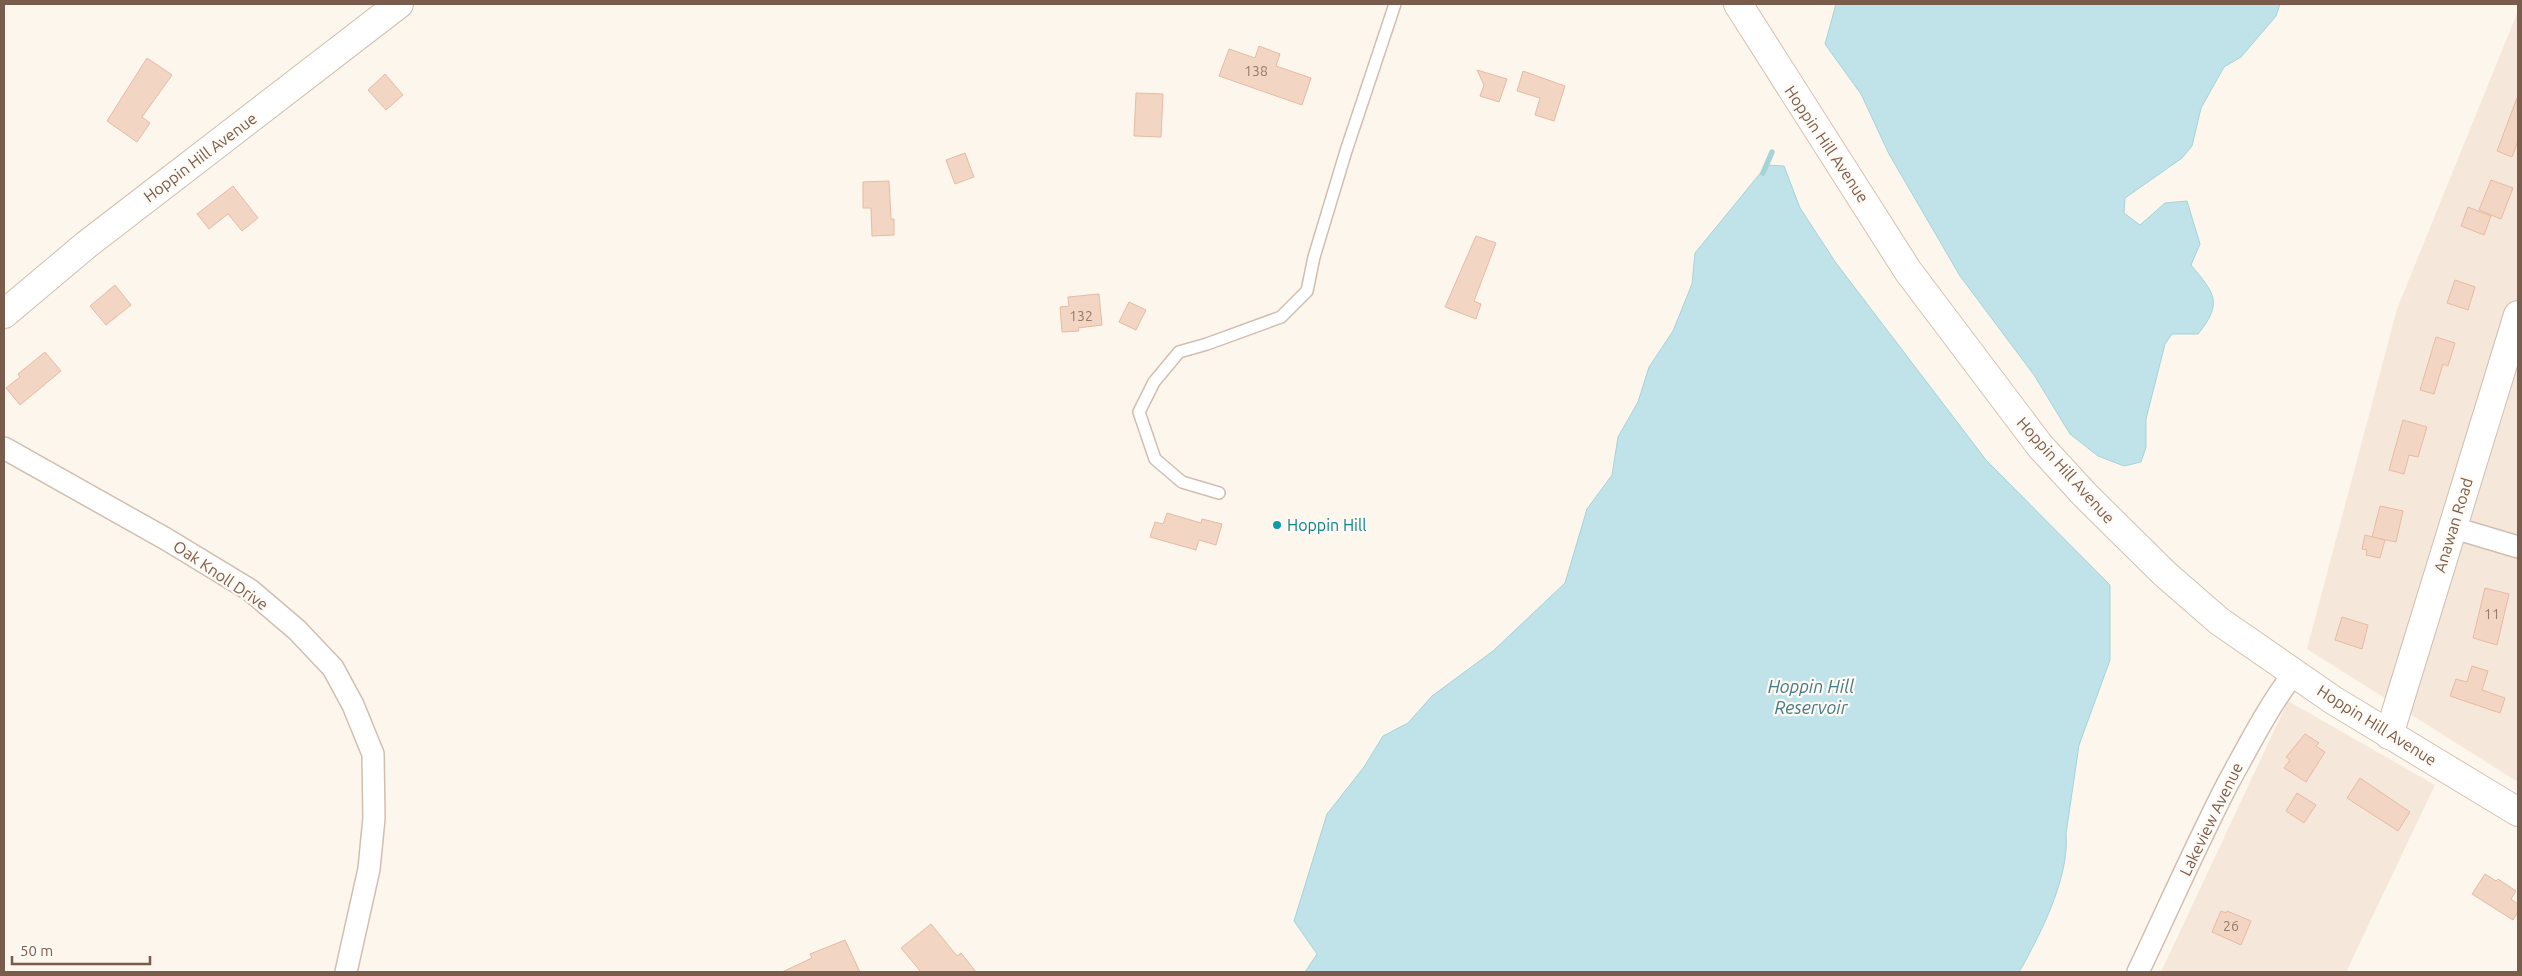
<svg xmlns="http://www.w3.org/2000/svg" width="2522" height="976" font-family="Ubuntu,sans-serif">
<style>
.residential{fill:#f5e8da}
.water{fill:#bfe3e8;stroke:#a5d3da}
.lines{fill:none;stroke-linecap:round;stroke-linejoin:round}
.stream{stroke:#a5d3da;stroke-width:5.5}
.building{fill:#f3d5c3;stroke:#e6bba3}
.service-casing{stroke:#d1beb0;stroke-width:14}
.minor-casing{stroke:#d1beb0;stroke-width:24}
.tertiary-casing{stroke:#d1beb0;stroke-width:30}
.secondary-casing{stroke:#d6c0b0;stroke-width:30}
.service{stroke:#fff;stroke-width:11}
.minor{stroke:#fff;stroke-width:21}
.tertiary{stroke:#fff;stroke-width:28}
.secondary{stroke:#fff;stroke-width:28}
.culture-dot{fill:#0f9aa8;stroke:#fffaf3;stroke-width:2}
.labels{text-anchor:middle;stroke-width:4.5;stroke-linejoin:round;paint-order:stroke}
.number-label{font-size:14px;fill:#987a6a}
.street-label{font-size:16px;fill:#7a5c4d;stroke:#fffaf3}
.culture-label{font-size:16px;fill:#0d838f;stroke:#fffaf3;text-anchor:start}
.water-label{font-size:18px;font-style:italic;fill:#437c86;stroke:#fffaf3}
</style>
<rect width="100%" height="100%" fill="#fdf6ec"/>
<g class="residential">
<path d="M2518 11V782L2307 649 2397 309Z"/>
<path d="M2288 701 2435 785 2346 972H2161Z"/>
</g>
<g class="water">
<path d="M1836 4H2280L2276 16 2241 57 2224 67 2201 108 2192 146 2182 158 2125 198 2124 213 2140 225 2165 203 2187 201 2200 244 2191 265C2214 293 2224 302 2198 334H2172L2165 344 2146 419V447L2141 462 2124 466 2098 456 2070 434 2034 375 1960 276 1889 154 1861 94 1825 44Z"/>
<path d="M1767 165 1784 166 1800 208 1836 263 1986 460 2110 585V660L2079 745 2066 834C2070 876 2040 936 2019 972H1305L1317 954 1294 921 1327 814 1364 767 1383 736 1408 723 1432 696 1493 651 1565 583 1587 509 1612 475 1618 437 1638 402 1649 367 1673 331 1692 284 1695 253Z"/>
</g>
<g class="lines">
<path class="stream" d="M1763 173 1772 152"/>
</g>
<g class="building">
<path d="M1259 46 1280 54 1276 66 1311 78 1302 105 1219 76 1229 49 1255 58Z"/>
<path d="M147 58 172 75 142 117 150 123 137 142 107 121Z"/>
<path d="M1477 70 1507 79 1499 102 1480 96 1484 85Z"/>
<path d="M1523 71 1565 86 1554 121 1535 115 1540 98 1517 91Z"/>
<path d="M385 74 403 95 386 110 368 90Z"/>
<path d="M1136 93 1163 94 1161 137 1134 136Z"/>
<path d="M2517 98 2518 141 2512 157 2497 151Z"/>
<path d="M965 153 974 177 955 184 946 160Z"/>
<path d="M2491 180 2513 188 2501 219 2479 210Z"/>
<path d="M889 181 891 219H894V235L872 236 871 208H863V182Z"/>
<path d="M233 186 258 218 242 231 228 214 209 229 197 214Z"/>
<path d="M2468 207 2491 216 2484 235 2461 226Z"/>
<path d="M1476 236 1496 243 1474 301 1481 304 1476 319 1445 307Z"/>
<path d="M2455 280 2475 287 2468 310 2447 303Z"/>
<path d="M115 285 131 305 106 325 90 306Z"/>
<path d="M1099 294 1102 325 1078 328 1079 331 1062 332 1060 307 1069 306 1068 297Z"/>
<path d="M1129 302 1146 310 1136 330 1119 322Z"/>
<path d="M2436 337 2455 343 2448 366 2443 364 2434 394 2420 390Z"/>
<path d="M45 352 61 371 20 405 6 388 20 377 18 374Z"/>
<path d="M2403 420 2427 427 2418 457 2409 455 2404 474 2389 470Z"/>
<path d="M2380 506 2403 511 2396 542 2372 537Z"/>
<path d="M1167 513 1201 523 1202 519 1222 524 1216 545 1199 540 1196 550 1150 537 1155 522 1163 524Z"/>
<path d="M2365 535 2385 540 2380 558 2366 555 2367 550 2362 549Z"/>
<path d="M2485 588 2509 594 2497 645 2473 638Z"/>
<path d="M2342 617 2368 625 2362 649 2335 640Z"/>
<path d="M2472 666 2488 671 2482 690 2505 698 2500 713 2450 696 2456 679 2467 682Z"/>
<path d="M2305 734 2319 743 2316 746 2325 752 2306 782 2284 768 2290 760 2286 757Z"/>
<path d="M2360 778 2410 812 2398 831 2347 798Z"/>
<path d="M2297 793 2316 805 2304 823 2286 811Z"/>
<path d="M2485 874 2496 881 2498 879 2516 891 2511 899 2518 904V912L2513 920 2472 894Z"/>
<path d="M2221 911 2226 913 2227 911 2251 921 2241 945 2212 932Z"/>
<path d="M931 924 957 956 961 953 976 972H921L901 948Z"/>
<path d="M845 940 860 972H782L812 958 810 954Z"/>
</g>
<g class="lines">
<defs>
<path id="service" d="M1219 493 1182 482 1155 459 1139 412 1154 382 1179 352 1207 344 1281 317 1307 291 1314 257 1346 151 1395 4"/>
<g id="minor">
<path d="M4 448 166 539 250 590 297 630 333 668 353 705 373 754 374 818 369 869 346 972"/>
<path d="M2451 527 2518 547"/>
<path d="M2138 972C2168 909 2196 845 2228 783 2249 745 2268 707 2294 673"/>
</g>
<g id="tertiary">
<path d="M4 314 86 245 399 4"/>
<path d="M2389 735 2518 315"/>
</g>
<path id="secondary" d="M1738 4 1908 271 2040 446 2086 496 2165 574 2219 621 2333 700 2518 812"/>
</defs>
<use href="#service" class="service-casing"/>
<use href="#minor" class="minor-casing"/>
<use href="#tertiary" class="tertiary-casing"/>
<use href="#secondary" class="secondary-casing"/>
<use href="#service" class="service"/>
<use href="#minor" class="minor"/>
<use href="#tertiary" class="tertiary"/>
<use href="#secondary" class="secondary"/>
</g>
<circle class="culture-dot" cx="1277" cy="525" r="5"/>
<g class="labels">
<g class="number-label">
<text x="1256" y="76">138</text>
<text x="1081" y="321">132</text>
<text x="2492" y="619">11</text>
<text x="2231" y="931">26</text>
</g>
<g class="street-label">
<text transform="translate(1827 144) rotate(56)" y="6">Hoppin Hill Avenue</text>
<text transform="translate(200 157) rotate(-37)" y="6">Hoppin Hill Avenue</text>
<text transform="translate(2066 470) rotate(48)" y="6">Hoppin Hill Avenue</text>
<text transform="translate(2453 525) rotate(-73)" y="6">Anawan Road</text>
<text transform="translate(221 575) rotate(34)" y="6">Oak Knoll Drive</text>
<text transform="translate(2377 725) rotate(32)" y="6">Hoppin Hill Avenue</text>
<text transform="translate(2211 819) rotate(-64)" y="6">Lakeview Avenue</text>
</g>
<g class="culture-label">
<text x="1287" y="531">Hoppin Hill</text>
</g>
<g class="water-label">
<text x="1811" y="693">Hoppin Hill<tspan x="1811" dy="21">Reservoir</tspan></text>
</g>
</g>
<rect width="2522" height="976" fill="none" stroke="#7a5c4d" stroke-width="10"/>
<path d="M12 956v8h138v-8" fill="none" stroke="#7a5c4d" stroke-width="2.5"/>
<text x="20" y="956" font-size="15" fill="#7a5c4d" stroke="#fffaf3" stroke-width="4" paint-order="stroke">50 m</text>
</svg>
